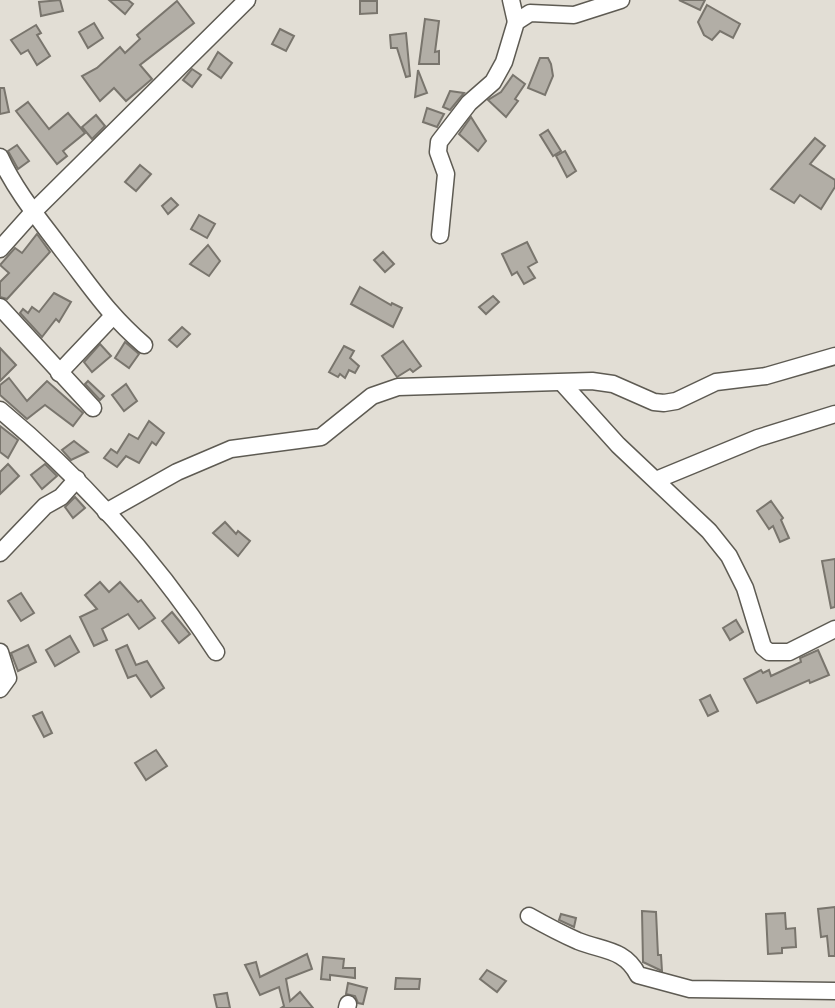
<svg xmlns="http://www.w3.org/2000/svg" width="835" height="1008" font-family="Arial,sans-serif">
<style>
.building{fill:#b2aea6;stroke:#79756d;stroke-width:2}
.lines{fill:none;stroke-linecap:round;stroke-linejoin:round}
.minor-casing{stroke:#5e5b53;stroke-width:19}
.minor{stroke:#fff;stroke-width:16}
</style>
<rect width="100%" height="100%" fill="#e2ded5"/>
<g class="building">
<path d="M60 0 63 11 41 16 39 2Z"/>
<path d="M109 0H128L133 4 125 14Z"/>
<path d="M679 0H705L700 10Z"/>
<path d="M177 1 194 23 140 65 152 79 126 101 114 88 100 101 82 76 97 68 120 47 125 53 140 39 137 35Z"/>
<path d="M360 1H377V13L360 14Z"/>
<path d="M707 5 740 24 733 38 720 31 712 40 704 35 698 22Z"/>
<path d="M425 19 439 21 435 52 439 51V64H419Z"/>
<path d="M94 23 103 38 88 48 79 32Z"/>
<path d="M36 25 41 33 37 35 50 56 37 65 28 50 21 54 11 40Z"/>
<path d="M280 29 294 36 286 51 272 44Z"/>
<path d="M406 33 410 76 406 77 397 48H391L390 35Z"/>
<path d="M218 52 232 63 221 78 208 69Z"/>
<path d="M540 58H548L551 64 553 76 545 95 528 88Z"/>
<path d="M192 69 201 75 192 87 183 80Z"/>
<path d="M418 70 427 93 415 97Z"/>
<path d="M513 75 525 84 515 99 518 101 506 117 488 100 501 92Z"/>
<path d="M0 88H4L9 112 0 114Z"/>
<path d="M450 91 464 93 450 110 443 107Z"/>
<path d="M28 102 49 129 68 113 85 133 63 151 67 156 57 164 16 111Z"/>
<path d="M427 108 444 114 437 127 423 122Z"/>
<path d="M96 115 105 126 92 139 82 127Z"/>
<path d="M471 117 486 141 478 151 459 134Z"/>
<path d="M548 130 561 151 553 156 540 135Z"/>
<path d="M815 138 825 146 810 164 835 180V187L821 209 800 195 794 203 771 189Z"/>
<path d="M17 145 29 161 18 169 8 151Z"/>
<path d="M565 151 576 171 567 177 556 156Z"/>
<path d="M140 165 151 174 136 191 125 182Z"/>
<path d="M171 198 178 205 168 214 162 206Z"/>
<path d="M199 215 215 224 207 238 191 229Z"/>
<path d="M37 234 50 252 7 299 0 297V282L9 273 0 265 15 248 22 253Z"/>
<path d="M527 242 537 262 528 267 535 278 524 284 517 272 512 275 502 254Z"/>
<path d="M208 245 220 261 209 276 190 264Z"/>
<path d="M383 252 394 264 385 272 374 260Z"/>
<path d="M360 287 391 305 392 303 402 308 393 327 351 304Z"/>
<path d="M54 293 71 302 59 322 56 319 42 337 20 313 23 309 28 313 32 307 39 312Z"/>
<path d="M493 296 499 302 486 314 479 307Z"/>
<path d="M182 327 190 334 177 347 169 340Z"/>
<path d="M403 341 421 366 413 372 410 369 397 377 382 356Z"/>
<path d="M125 342 139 354 129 368 115 358Z"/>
<path d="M100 344 111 356 92 372 84 362Z"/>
<path d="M344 346 354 351 350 358 359 366 355 373 349 370 345 378 340 374 338 377 329 372Z"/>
<path d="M0 348 16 365 0 381Z"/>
<path d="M9 378 27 401 47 381 83 413 73 426 45 405 27 419 0 395V385Z"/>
<path d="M88 381 104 396 100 400 85 384Z"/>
<path d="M126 384 137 401 124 411 112 395Z"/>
<path d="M149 421 164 433 156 445 152 442 139 463 126 456 117 467 104 458 111 449 117 453 129 434 138 439Z"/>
<path d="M0 426 18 440 8 458 0 452Z"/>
<path d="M74 441 88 452 71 460 62 450Z"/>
<path d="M8 464 19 476 0 494V472Z"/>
<path d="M45 464 57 476 42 489 31 475Z"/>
<path d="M75 497 85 508 73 518 65 507Z"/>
<path d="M771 501 783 518 781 520 789 538 780 542 773 526 769 529 757 511Z"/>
<path d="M225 522 236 534 238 531 250 541 238 556 213 533Z"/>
<path d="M835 559V607L831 608 822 561Z"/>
<path d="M100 582 109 592 120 582 138 602 141 600 155 618 139 629 128 614 102 629 107 640 94 646 80 617 97 609 85 595Z"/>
<path d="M21 593 34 613 21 621 8 601Z"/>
<path d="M172 612 190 634 179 643 162 621Z"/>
<path d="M736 620 743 632 730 640 723 628Z"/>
<path d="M70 636 79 652 55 666 46 650Z"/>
<path d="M28 645 36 662 18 671 11 653Z"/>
<path d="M127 645 136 665 147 661 164 688 151 697 136 675 128 678 116 650Z"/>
<path d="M818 650 829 675 810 683 809 680 757 703 744 679 761 670 763 673 769 670 771 676 801 662 800 658Z"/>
<path d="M710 695 718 711 708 716 700 700Z"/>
<path d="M42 712 52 733 44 737 33 716Z"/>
<path d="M156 750 167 766 146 780 135 763Z"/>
<path d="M835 907V956H829L827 936 821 937 818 909Z"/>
<path d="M642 911 656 912 658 955H661L662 971 643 962Z"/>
<path d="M785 913 786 929 795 928 796 947 782 948V953L768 954 766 914Z"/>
<path d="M561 914 576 918 574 927 559 920Z"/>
<path d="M307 954 312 969 286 979 290 1001 300 992 313 1008H281L284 1006 279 987 260 995 245 965 256 962 260 977Z"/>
<path d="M323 957 344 959 343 968H355V978L330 975V980L321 979Z"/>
<path d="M487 970 506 981 497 992 480 979Z"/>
<path d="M396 978 420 979 419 989H395Z"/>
<path d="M348 983 367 988 363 1004 358 1003 355 996 346 994Z"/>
<path d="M227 993 230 1008H217L214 995Z"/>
</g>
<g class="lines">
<defs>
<g id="minor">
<path d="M511 0 516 22"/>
<path d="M0 157C16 192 40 220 63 251 92 288 107 313 144 345"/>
<path d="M440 235 446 174 438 152 439 142 469 103 493 82 504 62 516 22 530 13 574 15 621 0"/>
<path d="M0 249 33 212 247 0"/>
<path d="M0 307 93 408"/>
<path d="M59 373 112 317"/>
<path d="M563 384 618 445 709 531 729 556 745 588 763 647 769 652H789L835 629"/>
<path d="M0 410C83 479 157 562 216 652"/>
<path d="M656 480 758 438 835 414"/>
<path d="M106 512 177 472 231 449 321 437 372 396 398 387 592 381 613 384 654 402 664 403 676 401 716 382 766 376 835 356"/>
<path d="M0 553 45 506 61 497 77 479"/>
<path d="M0 652 8 678 0 689"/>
<path d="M529 916C545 925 562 934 578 941 603 951 625 949 638 975L690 989 835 991"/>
<path d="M347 1008 348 1004"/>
</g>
</defs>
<use href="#minor" class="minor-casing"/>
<use href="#minor" class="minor"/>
</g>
</svg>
